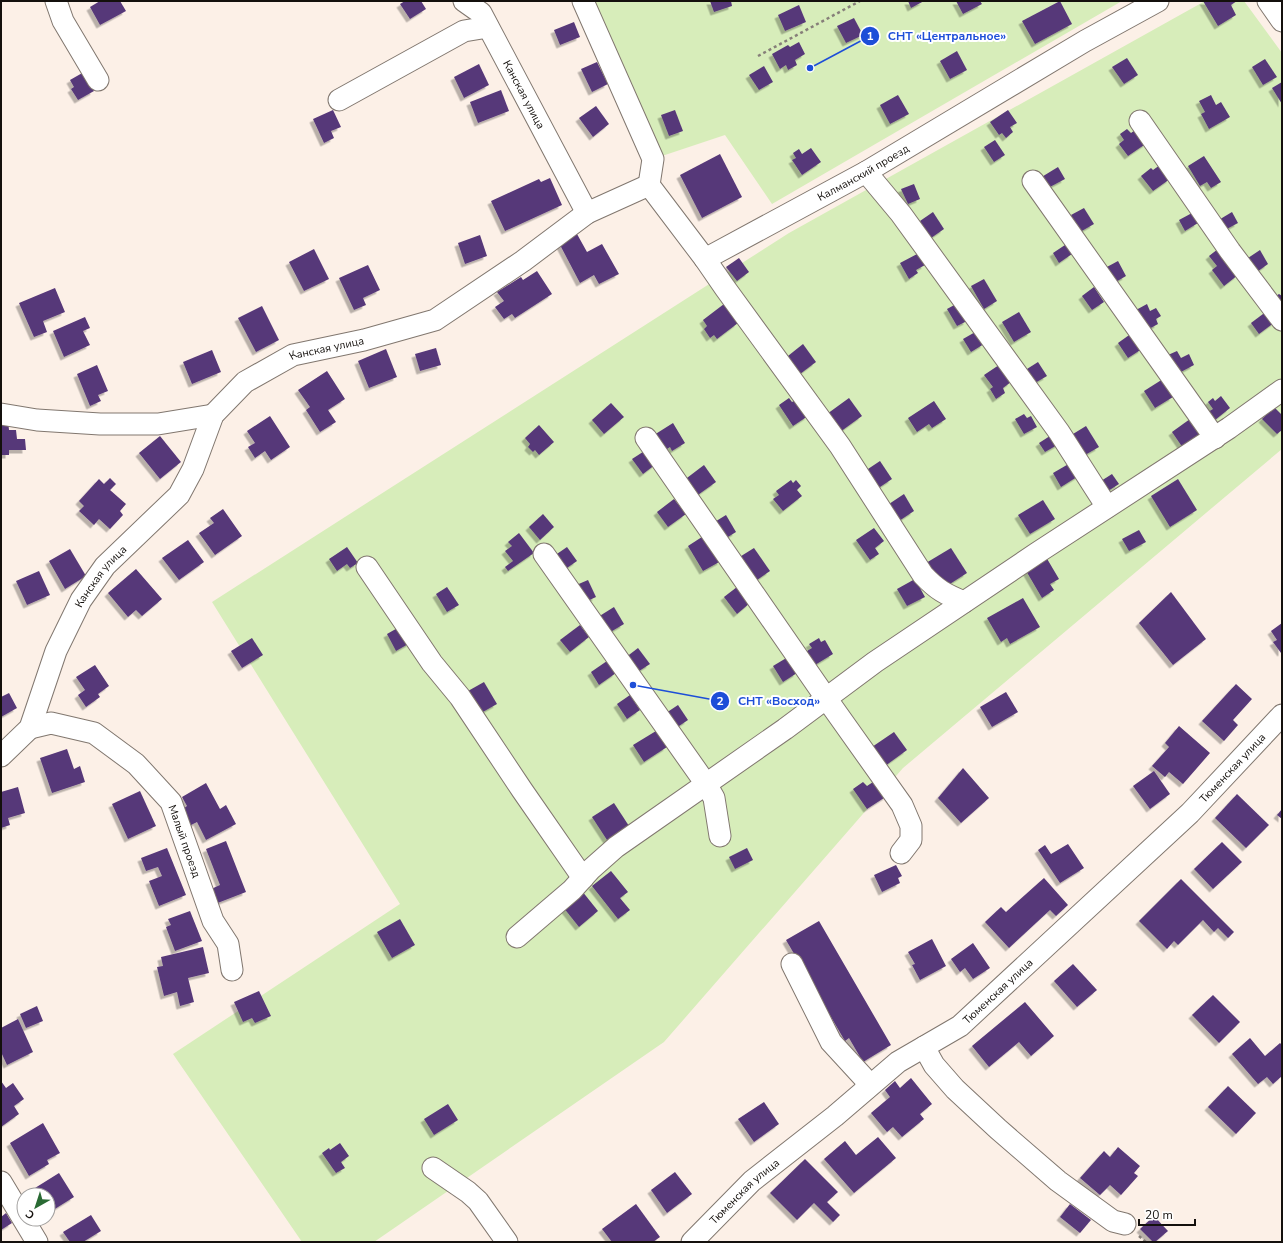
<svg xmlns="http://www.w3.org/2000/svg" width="1283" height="1243" font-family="'Nunito Sans',sans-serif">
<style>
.green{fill:#d7edba}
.building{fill:#573779;filter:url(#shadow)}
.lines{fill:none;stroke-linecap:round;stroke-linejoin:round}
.minor-casing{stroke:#81776f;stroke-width:23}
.path{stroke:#867f79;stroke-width:2.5;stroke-dasharray:3 3;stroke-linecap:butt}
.minor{stroke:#fff;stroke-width:21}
.labels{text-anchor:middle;stroke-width:4;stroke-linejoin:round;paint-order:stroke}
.street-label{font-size:11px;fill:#14100d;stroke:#fff}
.leader{fill:none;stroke:#1d4ed8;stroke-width:1.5}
.callout-dot{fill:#1d4ed8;stroke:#fff;stroke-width:1.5}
.mark-label{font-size:12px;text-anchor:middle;font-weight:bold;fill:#fff}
.callout-label{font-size:12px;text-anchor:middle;font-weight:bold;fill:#1d4ed8;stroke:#fff;stroke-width:4;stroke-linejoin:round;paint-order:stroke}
</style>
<defs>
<filter id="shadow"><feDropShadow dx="-3.5" dy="3.5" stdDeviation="0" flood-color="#0004"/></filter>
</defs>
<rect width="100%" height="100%" fill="#fcf0e7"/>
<g class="green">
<path d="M583 1H1122L772 204 725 135 653 159Z"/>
<path d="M1205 1H1244L1282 53V449L903 768 664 1042 374 1242H302L173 1054 400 904 212 602 789 233Z"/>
</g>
<g class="building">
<path d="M100 1H120L126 11 100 25 90 7Z"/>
<path d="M405 1H421L426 9 410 19 400 4Z"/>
<path d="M710 1H731L732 6 714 12Z"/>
<path d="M908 1H924L911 8Z"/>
<path d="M956 1H980L982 4 963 14Z"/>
<path d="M1060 1 1072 24 1035 44 1022 21Z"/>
<path d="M1203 1H1237L1231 5 1236 15 1218 26Z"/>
<path d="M799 5 806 22 785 31 778 15Z"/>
<path d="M854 18 863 35 846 43 837 26Z"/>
<path d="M574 22 580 37 560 45 554 30Z"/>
<path d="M799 42 805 54 795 60 797 65 788 70 786 65 780 69 772 54 788 45 790 47Z"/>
<path d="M957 51 967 70 950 79 940 61Z"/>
<path d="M1127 58 1138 75 1124 84 1112 67Z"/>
<path d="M1265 59 1277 77 1263 85 1252 67Z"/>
<path d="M597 62 608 84 592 92 581 69Z"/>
<path d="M479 64 489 85 464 98 454 77Z"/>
<path d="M764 66 773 82 759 90 749 75Z"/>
<path d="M84 72 94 91 78 100 71 89 74 87 70 80Z"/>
<path d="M1282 82V104L1272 88Z"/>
<path d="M501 90 509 111 478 123 470 102Z"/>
<path d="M898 95 909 114 890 124 880 105Z"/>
<path d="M1211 95 1216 105 1221 102 1230 117 1209 129 1201 114 1205 112 1199 101Z"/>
<path d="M596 106 609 124 593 137 579 118Z"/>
<path d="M333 110 341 127 331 131 334 138 324 143 313 119Z"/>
<path d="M675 110 683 131 669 136 661 115Z"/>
<path d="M1008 110 1017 123 1010 127 1013 132 1006 138 1002 133 999 135 990 122Z"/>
<path d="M1138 128 1147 143 1128 156 1119 144 1124 140 1120 134 1127 129 1131 133Z"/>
<path d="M995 140 1005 155 994 162 984 147Z"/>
<path d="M811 148 821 162 802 175 792 160 796 158 793 153 799 149 802 154Z"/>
<path d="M720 154 742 197 702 218 680 175Z"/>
<path d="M1204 156 1221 182 1211 188 1207 182 1200 186 1188 166Z"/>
<path d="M1160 165 1170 179 1153 191 1141 176 1151 168 1153 170Z"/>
<path d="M1058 167 1065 179 1046 189 1040 178Z"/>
<path d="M550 178 562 205 505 231 491 201 539 179 541 182Z"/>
<path d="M914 184 920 199 908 204 901 189Z"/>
<path d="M1084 208 1094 224 1080 232 1071 215Z"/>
<path d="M933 212 944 229 931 238 920 221Z"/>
<path d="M1232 212 1238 223 1223 231 1217 221Z"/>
<path d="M1192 213 1198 223 1185 231 1179 220Z"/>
<path d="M577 234 587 252 602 244 619 274 599 284 594 275 580 283 559 243Z"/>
<path d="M480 235 487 256 465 264 458 243Z"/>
<path d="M1065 245 1072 254 1059 263 1053 253Z"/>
<path d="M314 249 329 279 304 291 289 262Z"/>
<path d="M1218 249 1238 275 1224 286 1212 270 1217 266 1209 256Z"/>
<path d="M1260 250 1268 264 1254 274 1245 260Z"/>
<path d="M919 253 925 265 916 270 918 273 909 279 900 263Z"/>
<path d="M739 258 749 272 737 281 726 267Z"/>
<path d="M1118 261 1126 276 1114 283 1105 268Z"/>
<path d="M368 265 380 290 363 298 366 305 354 310 339 278Z"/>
<path d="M537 271 552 294 515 318 512 314 504 319 495 307 504 301 497 292 521 277 523 280Z"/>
<path d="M984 279 997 301 984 309 971 286Z"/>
<path d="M1094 287 1104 302 1092 310 1082 296Z"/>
<path d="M55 288 65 312 43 321 47 332 34 337 19 303Z"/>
<path d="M1279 294 1282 296V311L1273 298Z"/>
<path d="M958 303 967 321 957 326 947 309Z"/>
<path d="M724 304 738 323 717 339 714 335 710 338 704 329 707 326 703 320Z"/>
<path d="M1147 304 1150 311 1156 308 1161 316 1156 319 1158 324 1147 330 1136 310Z"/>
<path d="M262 306 279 340 256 352 238 318Z"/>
<path d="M1267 311 1275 322 1259 334 1251 323Z"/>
<path d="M1019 312 1031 332 1014 342 1002 322Z"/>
<path d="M85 317 90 328 83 331 90 345 64 357 53 331Z"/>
<path d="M977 331 984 344 971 352 963 339Z"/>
<path d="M1132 333 1142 349 1128 358 1118 343Z"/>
<path d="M803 344 816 362 800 374 788 356Z"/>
<path d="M436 348 441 365 420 371 415 354Z"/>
<path d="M386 349 397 377 369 388 358 361Z"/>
<path d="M212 350 221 372 192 384 183 362Z"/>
<path d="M1177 351 1181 358 1189 354 1194 365 1177 374 1168 355Z"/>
<path d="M1038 362 1047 376 1035 383 1027 369Z"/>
<path d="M97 365 108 391 98 395 101 401 90 406 77 374Z"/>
<path d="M999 365 1011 382 1003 388 1005 393 996 399 990 389 993 387 984 375Z"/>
<path d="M327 371 345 399 328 410 336 422 320 432 306 410 310 407 298 390Z"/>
<path d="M1163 379 1173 397 1155 408 1144 391Z"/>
<path d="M1221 396 1230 408 1215 420 1208 412 1213 409 1208 402 1213 398 1215 401Z"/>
<path d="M789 398 792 402 797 399 808 416 793 426 779 405Z"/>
<path d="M849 398 862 416 840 432 827 414Z"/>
<path d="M934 401 946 419 932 428 929 424 917 432 908 418Z"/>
<path d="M611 403 624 417 604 434 592 420Z"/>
<path d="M1274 407 1282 415V430L1277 434 1262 419Z"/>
<path d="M1024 414 1027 418 1031 416 1037 427 1024 434 1015 419Z"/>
<path d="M270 416 290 447 271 460 265 451 255 458 248 447 255 443 247 431Z"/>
<path d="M1190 419 1201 435 1183 448 1172 432Z"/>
<path d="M1 420H8L9 430H16L17 439H25L26 450H9V455H1Z"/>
<path d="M673 423 685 443 672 451 670 447 664 451 654 435Z"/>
<path d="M539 425 554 442 539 455 535 450 533 452 528 447 530 444 525 438Z"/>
<path d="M1086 426 1099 447 1085 455 1073 434Z"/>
<path d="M1053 434 1059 444 1045 452 1039 443Z"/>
<path d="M160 436 181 462 160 479 139 453Z"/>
<path d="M646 450 656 464 643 474 632 459Z"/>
<path d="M880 461 892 479 877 489 865 471Z"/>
<path d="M1072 462 1080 475 1061 487 1053 473Z"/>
<path d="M704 465 716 482 695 497 683 481Z"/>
<path d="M1112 474 1119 484 1108 491 1101 481Z"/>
<path d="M110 478 116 484 110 490 126 504 120 511 123 515 110 529 99 519 94 525 79 511 84 506 79 501 99 479 104 484Z"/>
<path d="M1178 479 1197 510 1170 527 1151 496Z"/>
<path d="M791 480 793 483 796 480 801 486 797 490 802 496 783 511 773 499 779 495 776 491Z"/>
<path d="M904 494 914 511 899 521 889 504Z"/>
<path d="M674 499 686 514 668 527 657 512Z"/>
<path d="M1043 500 1055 519 1030 534 1018 515Z"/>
<path d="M223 509 242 536 215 555 199 533 214 523 210 518Z"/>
<path d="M543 514 554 527 540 540 529 527Z"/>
<path d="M726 515 736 532 723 540 713 523Z"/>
<path d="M874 528 884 541 875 548 879 554 870 560 856 540Z"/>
<path d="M1139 530 1146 542 1129 551 1122 539Z"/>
<path d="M519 533 534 553 508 571 505 567 513 561 505 551 512 546 508 542Z"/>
<path d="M705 535 721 561 703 571 688 546Z"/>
<path d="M188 540 204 562 179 580 162 558Z"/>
<path d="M347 547 358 563 350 568 347 564 337 571 329 559Z"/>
<path d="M567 547 577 561 564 570 554 556Z"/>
<path d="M754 548 770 571 754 582 738 558Z"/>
<path d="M951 548 967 573 942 589 926 563Z"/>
<path d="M70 549 86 576 65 589 49 561Z"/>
<path d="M1046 557 1059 579 1050 584 1054 590 1042 598 1025 569Z"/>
<path d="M136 569 162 599 142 616 136 610 128 617 108 593Z"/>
<path d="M39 571 50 595 27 605 16 581Z"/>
<path d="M915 579 925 597 907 606 897 589Z"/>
<path d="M588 580 596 597 583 603 574 586Z"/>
<path d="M447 587 459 605 447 612 436 594Z"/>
<path d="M737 587 750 603 737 614 724 597Z"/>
<path d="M1171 592 1206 639 1173 665 1139 623Z"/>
<path d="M1023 598 1040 627 1010 644 1007 638 1001 642 987 618Z"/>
<path d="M614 607 624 624 607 634 598 617Z"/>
<path d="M1282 623V652L1281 653 1273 642 1277 640 1271 631Z"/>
<path d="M580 625 589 637 570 652 560 640Z"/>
<path d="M401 626 410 643 396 651 387 634Z"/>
<path d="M252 638 263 655 242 668 231 651Z"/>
<path d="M819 638 821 642 825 640 833 654 810 668 802 654 812 648 809 644Z"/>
<path d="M638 648 650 664 636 673 625 658Z"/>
<path d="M788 657 797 673 783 682 773 666Z"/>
<path d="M607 661 616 673 599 685 591 672Z"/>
<path d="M95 665 109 686 98 694 100 697 86 707 78 695 85 690 76 677Z"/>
<path d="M484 682 497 704 481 713 468 691Z"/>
<path d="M1236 684 1252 699 1233 720 1238 725 1224 741 1202 721Z"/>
<path d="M1006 692 1018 712 992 727 980 707Z"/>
<path d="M9 693 17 708 1 717V697Z"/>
<path d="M630 695 640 710 627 719 617 704Z"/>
<path d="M678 705 688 720 676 728 666 713Z"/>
<path d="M1179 726 1210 753 1183 784 1169 772 1165 777 1152 766 1169 747 1165 743Z"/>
<path d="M656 731 667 747 644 762 633 745Z"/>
<path d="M894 732 907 750 885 766 872 747Z"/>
<path d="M67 749 74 769 80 766 85 782 52 793 40 758Z"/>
<path d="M963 768 989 798 961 823 938 798Z"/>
<path d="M1154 771 1170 794 1150 809 1133 786Z"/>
<path d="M876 780 887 796 867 809 853 789 863 782 867 786Z"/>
<path d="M206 783 220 809 226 805 236 824 206 840 197 822 191 825 183 809 187 806 182 797Z"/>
<path d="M18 787 25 813 8 818 10 825 1 828V792Z"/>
<path d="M140 791 156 826 128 839 112 804Z"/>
<path d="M1237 794 1269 825 1246 848 1215 818Z"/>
<path d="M614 803 629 826 607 840 592 817Z"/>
<path d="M1282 809V819L1277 815Z"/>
<path d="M226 841 246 892 215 904 209 890 220 885 206 849Z"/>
<path d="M1222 842 1242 862 1213 889 1194 869Z"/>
<path d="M1068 844 1084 868 1060 883 1038 850 1045 845 1051 854Z"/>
<path d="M167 848 186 895 159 906 149 881 162 876 158 867 146 871 141 858Z"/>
<path d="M747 848 753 860 735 869 729 857Z"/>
<path d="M896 865 902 876 898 878 900 883 882 892 874 875Z"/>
<path d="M611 871 628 892 620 898 630 910 618 919 592 886Z"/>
<path d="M1044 878 1068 905 1056 916 1050 910 1009 948 985 922 1001 907 1006 912Z"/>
<path d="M1181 879 1234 932 1228 938 1218 928 1214 932 1203 920 1178 945 1174 941 1167 949 1139 921Z"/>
<path d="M582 891 598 911 579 927 563 907Z"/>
<path d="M190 911 202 941 175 951 166 927 171 925 168 919Z"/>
<path d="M400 919 415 945 392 958 377 932Z"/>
<path d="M819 921 891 1045 863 1062 849 1038 845 1041 786 940Z"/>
<path d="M932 939 946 966 920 980 912 965 915 964 908 952Z"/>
<path d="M973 943 990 968 973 979 965 968 960 972 951 959Z"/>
<path d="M203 947 209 973 188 978 194 1002 180 1006 177 992 164 996 157 967 163 966 161 957Z"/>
<path d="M1073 964 1097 990 1077 1007 1054 981Z"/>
<path d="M259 991 271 1016 255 1023 252 1018 243 1022 234 1002Z"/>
<path d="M1213 995 1240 1022 1219 1043 1192 1015Z"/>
<path d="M1025 1002 1054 1036 1031 1056 1019 1042 989 1067 972 1046Z"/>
<path d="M37 1006 43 1021 26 1028 20 1014Z"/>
<path d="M18 1019 33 1052 7 1065 1 1052V1028Z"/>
<path d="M1250 1038 1265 1056 1280 1043 1282 1045V1076L1273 1084 1267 1077 1258 1084 1232 1054Z"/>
<path d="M911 1078 932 1104 920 1114 924 1119 902 1137 893 1127 887 1132 871 1113 890 1097 885 1090 895 1081 900 1088Z"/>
<path d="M1 1081 6 1088 13 1083 24 1099 14 1106 19 1114 1 1127Z"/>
<path d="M1228 1086 1256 1113 1236 1134 1208 1107Z"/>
<path d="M764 1102 779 1124 754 1142 738 1119Z"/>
<path d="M448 1104 458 1120 434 1135 424 1119Z"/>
<path d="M43 1123 60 1153 47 1160 49 1164 29 1176 10 1143Z"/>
<path d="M878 1137 896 1158 854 1193 824 1159 845 1141 856 1155Z"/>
<path d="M340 1143 349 1156 341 1162 345 1168 336 1173 322 1153 329 1148 330 1150Z"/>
<path d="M1118 1147 1140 1166 1134 1173 1138 1176 1121 1195 1110 1185 1100 1195 1080 1178 1104 1151 1110 1157Z"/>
<path d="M805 1159 838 1192 827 1202 840 1215 833 1222 814 1203 797 1220 770 1193Z"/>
<path d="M675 1172 692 1194 667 1213 651 1190Z"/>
<path d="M59 1173 74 1197 50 1212 48 1209V1195H39L35 1188Z"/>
<path d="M636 1204 660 1237 653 1242H612L602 1229Z"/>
<path d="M1070 1204 1091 1220 1080 1233 1060 1217Z"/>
<path d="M6 1213 12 1223 1 1230V1217Z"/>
<path d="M91 1215 101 1231 83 1242H70L63 1232Z"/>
<path d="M1154 1216 1168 1231 1155 1242H1153L1140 1229Z"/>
</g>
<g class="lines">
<defs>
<g id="minor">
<path d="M56 1 63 21 98 80"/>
<path id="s1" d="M464 1 481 13 587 213"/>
<path d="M583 1 653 159 649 185"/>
<path d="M1268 1 1282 21"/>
<path d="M339 100 464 31 488 27"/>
<path d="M1140 121 1230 251 1282 320"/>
<path d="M866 172 901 214 1059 432 1107 507"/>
<path d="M1033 181 1215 438"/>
<path d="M705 259 725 288 840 446 923 575C937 590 945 594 964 602"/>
<path d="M1 414 37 420 100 424H158L213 415"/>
<path d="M646 438 826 698 902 805 911 826V840L901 853"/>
<path d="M544 554 706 784 714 798 720 836"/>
<path d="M367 567 432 663 460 697 522 790 583 878"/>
<path id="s2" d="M30 728 51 723 94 733 136 764 171 802 213 921 228 944 232 970"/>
<path id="s3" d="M1 756 30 728 56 651 81 600 105 566 179 495 193 469 213 415 245 382 293 355 364 340 435 320 523 261 587 213 649 185 705 259 866 172 1085 41 1158 1"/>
<path d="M517 937 572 890 590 870 616 847 785 729 875 662 1037 553 1229 428 1282 390"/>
<path d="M792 964 831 1042 865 1079 867 1088"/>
<path d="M924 1047 934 1065 955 1089 998 1129 1058 1181 1113 1221 1125 1224"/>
<path d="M433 1168 468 1192 478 1201 507 1242"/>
<path d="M1 1182 37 1242"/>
<path id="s4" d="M692 1242 752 1181 835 1116 898 1062 960 1026 1190 813 1282 715"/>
</g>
</defs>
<use href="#minor" class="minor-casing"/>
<g class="path">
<path d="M758 56 860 1"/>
<path d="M1139 1236 1146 1242"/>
</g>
<use href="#minor" class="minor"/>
</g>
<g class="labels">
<g class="street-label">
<text dy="4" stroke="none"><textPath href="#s1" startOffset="113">Канская улица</textPath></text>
<text dy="4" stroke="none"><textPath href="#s3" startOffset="1184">Калманский проезд</textPath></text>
<text dy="4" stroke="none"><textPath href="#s3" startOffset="545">Канская улица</textPath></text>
<text dy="4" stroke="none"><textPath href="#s3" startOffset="209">Канская улица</textPath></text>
<text dy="4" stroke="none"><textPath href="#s4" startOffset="721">Тюменская улица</textPath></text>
<text dy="4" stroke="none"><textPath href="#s2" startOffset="211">Малый проезд</textPath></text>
<text dy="4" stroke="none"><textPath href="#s4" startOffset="397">Тюменская улица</textPath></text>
<text dy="4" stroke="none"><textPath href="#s4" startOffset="73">Тюменская улица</textPath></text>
</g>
</g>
<path class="leader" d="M810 68L870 36M633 685L720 701"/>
<g class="callout-dot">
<circle cx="810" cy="68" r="4"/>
<circle cx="633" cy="685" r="4"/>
<circle cx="870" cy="36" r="10"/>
<circle cx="720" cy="701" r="10"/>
</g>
<g class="mark-label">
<text x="870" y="40">1</text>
<text x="720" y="705">2</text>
</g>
<g class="callout-label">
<text x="947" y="40">СНТ «Центральное»</text>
<text x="779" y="705">СНТ «Восход»</text>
</g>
<rect width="1283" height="1243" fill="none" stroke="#14100d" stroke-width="4"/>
<g transform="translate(36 1207) rotate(219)"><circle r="19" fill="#ffffff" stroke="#a19f9e"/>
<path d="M0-3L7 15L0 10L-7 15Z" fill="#296a33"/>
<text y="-6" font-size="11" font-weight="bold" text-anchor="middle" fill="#14100d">С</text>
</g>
<path d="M1139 1219v6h56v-6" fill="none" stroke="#14100d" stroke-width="2"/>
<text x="1145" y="1219" font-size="12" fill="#14100d" stroke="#ffffff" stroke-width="3" paint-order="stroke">20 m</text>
</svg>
